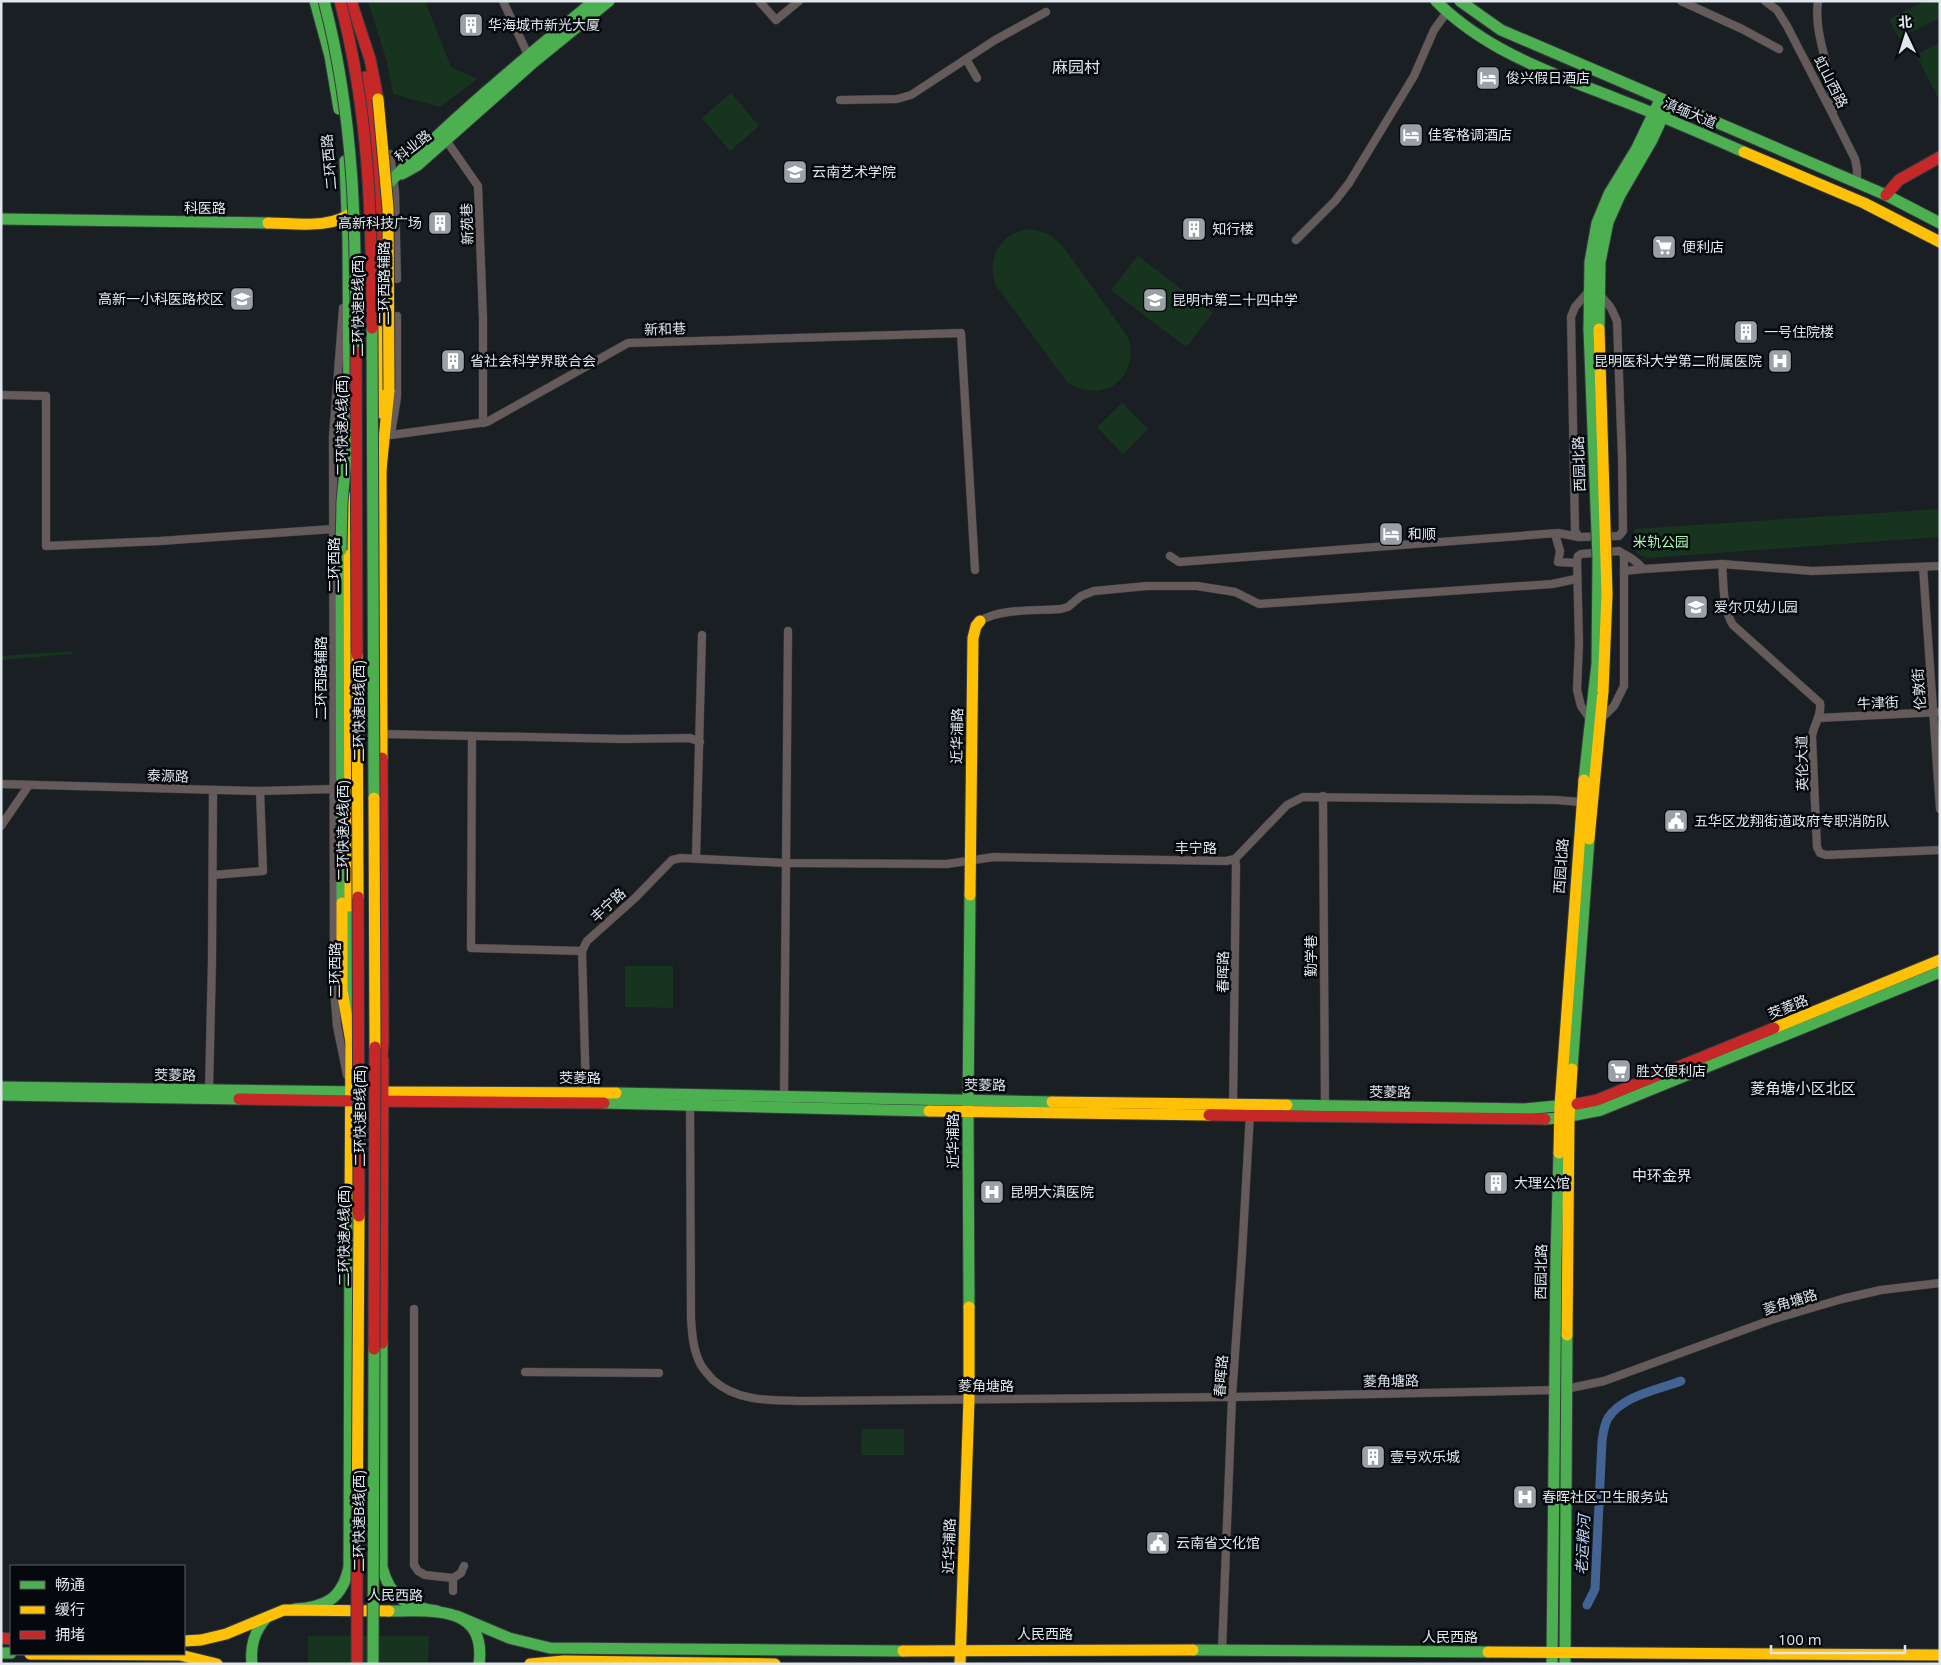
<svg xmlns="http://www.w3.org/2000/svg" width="1941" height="1665" font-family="'Open Sans','Noto Sans SC',sans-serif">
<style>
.green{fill:#17351e}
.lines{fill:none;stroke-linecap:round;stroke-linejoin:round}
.canal{stroke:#436392;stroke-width:9}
.street-casing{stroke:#363b3f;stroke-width:9}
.fast-casing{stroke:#363b3f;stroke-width:13}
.slow-casing{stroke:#363b3f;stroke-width:13}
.jam-casing{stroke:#363b3f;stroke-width:13}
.street{stroke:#645b5a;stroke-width:8}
.fast{stroke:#4caf50;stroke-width:11}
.slow{stroke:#ffc107;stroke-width:11}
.jam{stroke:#c62828;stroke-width:11}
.fast-bridge-casing{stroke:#363b3f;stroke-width:13;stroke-linecap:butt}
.slow-bridge-casing{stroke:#363b3f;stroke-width:13;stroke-linecap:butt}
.jam-bridge-casing{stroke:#363b3f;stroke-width:13;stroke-linecap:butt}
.fast-bridge{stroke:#4caf50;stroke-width:11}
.slow-bridge{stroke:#ffc107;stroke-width:11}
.jam-bridge{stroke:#c62828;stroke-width:11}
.labels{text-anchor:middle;stroke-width:5;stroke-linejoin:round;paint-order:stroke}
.poi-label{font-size:14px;fill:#dfe6ec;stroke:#05090d;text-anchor:start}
.street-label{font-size:14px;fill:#dfe6ec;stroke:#05090d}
.park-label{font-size:14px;fill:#a6f5b3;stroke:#05090d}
.neighbourhood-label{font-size:15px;fill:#dfe6ec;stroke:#05090d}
.water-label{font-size:15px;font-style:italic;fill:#bed3f2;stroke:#05090d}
.quarter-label{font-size:16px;fill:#dfe6ec;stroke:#05090d}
</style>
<rect width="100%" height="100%" fill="#1a1f24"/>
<g class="green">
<path d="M368 1H425L451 67 477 79 440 107 393 94 387 62Z"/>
<path d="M1926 1H1940V18L1899 38 1889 19Z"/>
<path d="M1940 43V101L1916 55Z"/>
<path d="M731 93 759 126 730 151 702 118Z"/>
<path d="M1032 229 1049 234 1062 245 1128 337C1141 378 1102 406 1067 382L995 284C986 255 1003 231 1032 229Z"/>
<path d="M1138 256 1213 313 1186 347 1111 290Z"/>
<path d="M1122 403 1148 429 1123 454 1097 427Z"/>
<path d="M1940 509V537L1647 558 1636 553 1634 529Z"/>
<path d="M71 651 72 654 1 660V656Z"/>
<path d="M625 966H673V1008L625 1007Z"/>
<path d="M862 1429H904V1455H861Z"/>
<path d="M308 1636H429L428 1664H308Z"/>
</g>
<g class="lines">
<path class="canal" d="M1587 1605 1595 1589 1602 1441C1603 1434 1604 1425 1608 1418 1622 1396 1657 1390 1681 1381"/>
<defs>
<g id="street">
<path d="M503 1 528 55"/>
<path d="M759 1 776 20 799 1"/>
<path d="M1681 1 1742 29 1779 49"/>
<path d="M1765 1 1777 10 1787 26 1833 115 1855 159 1857 169V183"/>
<path d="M1818 1C1814 29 1826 56 1830 83 1832 92 1832 102 1833 111"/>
<path d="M966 59 977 78"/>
<path d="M840 100 897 99 911 95 995 40 1046 12"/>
<path d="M446 140 478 186 483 318V423"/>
<path d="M390 154 395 192 397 279"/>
<path d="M1296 240 1335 201 1349 183 1414 76 1434 30 1447 12"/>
<path d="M343 308 333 436 334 989 337 1026 347 1075"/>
<path d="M1 395 46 396V546L160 541 333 529"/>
<path d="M391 434 397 397V316"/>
<path d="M391 435 487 422 628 343 961 333 975 570"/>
<path d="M1555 534 1560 551 1558 562 1576 563"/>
<path d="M1579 537 1575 531 1571 317 1575 307 1588 292"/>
<path d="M1170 556 1179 562 1558 533 1579 537 1619 536 1623 531 1622 457 1617 321 1611 308 1598 292"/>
<path d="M1722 564C1724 584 1722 608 1733 625L1820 703C1822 716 1813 725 1812 737L1817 847 1820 853 1826 855 1940 850"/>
<path d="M1923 567 1940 809"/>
<path d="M1643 569 1722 564 1812 571 1940 566"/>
<path d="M980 621C1001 608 1036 611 1061 609L1068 607 1081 596 1094 591 1147 586H1197L1235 592 1259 604 1552 584 1576 579"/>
<path d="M1818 718 1940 712"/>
<path d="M1590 719 1581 706 1577 690 1579 643 1577 560 1578 556 1581 554 1619 551C1628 557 1636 559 1643 569L1624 571"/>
<path d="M1600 720 1614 706 1624 686V555"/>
<path d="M382 734 623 739 690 738 700 742"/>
<path d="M472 736 471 948 582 951"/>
<path d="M1 784 260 791 334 789"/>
<path d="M1323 796 1325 1110"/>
<path d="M1 826 29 785"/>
<path d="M696 858 702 635"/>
<path d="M213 875 263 871 260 791"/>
<path d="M209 1090 212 961 213 790"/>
<path d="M586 1093 582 951 587 941 635 898 672 860 681 858 786 863 947 864 994 857 1226 861 1235 859 1287 805 1303 797 1556 800 1581 802"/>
<path d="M784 1096 788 631"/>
<path d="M690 1101 691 1319C692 1333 693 1348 699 1361 702 1369 708 1374 713 1380 739 1403 773 1400 806 1401L1232 1397 1555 1390"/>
<path d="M1233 1109 1236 865 1235 859"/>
<path d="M414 1309V1565L418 1571 425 1575 453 1578 461 1573 464 1566"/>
<path d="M525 1372 659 1373"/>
<path d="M1566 1389 1604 1381 1771 1320 1842 1299 1881 1290 1940 1283"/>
<path d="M453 1578V1591"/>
<path d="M1222 1650 1232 1397 1242 1254 1250 1113"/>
</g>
<g id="fast">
<path d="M315 1 330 56 339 109"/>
<path d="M1436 1C1487 52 1554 74 1620 100 1662 116 1703 134 1744 152"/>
<path d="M1460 1 1501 30 1886 195 1940 223"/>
<path d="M345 161 348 240 349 436"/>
<path d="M402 174 418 165 534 62 609 1"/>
<path d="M383 189C449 121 521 61 594 1"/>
<path d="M1 219 268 223"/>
<path d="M1589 329 1590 262 1597 223 1609 194 1637 148 1660 100"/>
<path d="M1599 329 1600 262 1608 222 1620 195 1652 140 1669 103"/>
<path d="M341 550 342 903"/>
<path d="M1584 780 1594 690"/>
<path d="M350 906V1013"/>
<path d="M1572 1069 1589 839"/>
<path d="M1 1087 359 1092"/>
<path d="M616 1093 1052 1102"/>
<path d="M1 1095 239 1099"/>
<path d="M604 1103 929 1111"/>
<path d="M1287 1105 1524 1109 1577 1104"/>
<path d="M1545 1119 1560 1118 1601 1110 1940 972"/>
<path d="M969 1307 968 1111 970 895"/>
<path d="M382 1343V1567C390 1598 407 1607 437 1611"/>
<path d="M295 1609C326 1607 342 1599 349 1567L350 1211"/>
<path d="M389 1611C430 1611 487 1604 479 1664"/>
<path d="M457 1616 509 1638 550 1648 903 1651"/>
<path d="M1193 1650 1488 1652"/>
<path d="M1 1653H11"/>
<path d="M252 1664C250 1646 254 1632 266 1618"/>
<path d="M1552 1664 1556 1258 1559 1153"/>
<path d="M1565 1664 1567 1335"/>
</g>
<g id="slow">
<path d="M1744 152 1864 203 1940 242"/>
<path d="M268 223C295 223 332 230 354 211"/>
<path d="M381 413 382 321"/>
<path d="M381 461 382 758"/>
<path d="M381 469 389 390"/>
<path d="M349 498 350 906"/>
<path d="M1589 839 1603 691"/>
<path d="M970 895 973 638 976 626 980 621"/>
<path d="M342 903V990L351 1042"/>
<path d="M1774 1028 1940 960"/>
<path d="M375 1092 616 1093"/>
<path d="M1052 1102 1287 1105"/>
<path d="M929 1111 1209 1115"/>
<path d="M1559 1153 1560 1106 1584 780"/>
<path d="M350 1211 351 1042"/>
<path d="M1567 1335 1569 1117 1572 1069"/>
<path d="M184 1641 201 1640 226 1634 284 1610 389 1611"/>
<path d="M903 1651 1193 1650"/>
<path d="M1488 1652 1940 1655"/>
<path d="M30 1654 180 1655 217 1664"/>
<path d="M530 1664 564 1661 775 1664"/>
<path d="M960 1664 969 1399V1307"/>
</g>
<g id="jam">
<path d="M351 1 370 59 378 99"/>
<path d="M366 77C379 158 382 239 382 321"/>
<path d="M1886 195 1899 180 1940 157"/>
<path d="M381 1068 383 1043 382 758"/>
<path d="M239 1099 359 1101"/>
<path d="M375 1101 604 1103"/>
<path d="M1577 1104 1597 1100 1774 1028"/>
<path d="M1209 1115 1545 1119"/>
<path d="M382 1343 383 1060"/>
<path d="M1 1638 11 1639"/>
</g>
</defs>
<use href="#street" class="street-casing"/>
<use href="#fast" class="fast-casing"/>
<use href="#slow" class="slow-casing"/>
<use href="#jam" class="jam-casing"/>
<use href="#street" class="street"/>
<use href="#fast" class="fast"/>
<use href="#slow" class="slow"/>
<use href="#jam" class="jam"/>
<defs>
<g id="fast-bridge">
<path d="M324 1C355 118 356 232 356 352"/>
<path d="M372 328 374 798"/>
<path d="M1589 329 1598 558 1597 664 1594 690"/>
<path d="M341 550 342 502 349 428"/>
<path d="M373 1664 374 1349"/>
</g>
<g id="slow-bridge">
<path d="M378 99 388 208 389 390"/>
<path d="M1599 329 1607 594 1603 691"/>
<path d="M357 655 358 897"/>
<path d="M374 798 375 1047"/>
<path d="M357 1550 359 1216"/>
</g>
<g id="jam-bridge">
<path d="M340 1C369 110 372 216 372 328"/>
<path d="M356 352 357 655"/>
<path d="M358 897 359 1216"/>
<path d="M374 1349 375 1047"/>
<path d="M357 1664V1550"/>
</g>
</defs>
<use href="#fast-bridge" class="fast-bridge-casing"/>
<use href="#slow-bridge" class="slow-bridge-casing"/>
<use href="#jam-bridge" class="jam-bridge-casing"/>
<use href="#fast-bridge" class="fast-bridge"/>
<use href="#slow-bridge" class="slow-bridge"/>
<use href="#jam-bridge" class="jam-bridge"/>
</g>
<defs>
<symbol id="building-square" viewBox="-11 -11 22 22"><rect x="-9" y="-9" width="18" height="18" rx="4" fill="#9aa0a6" stroke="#05090d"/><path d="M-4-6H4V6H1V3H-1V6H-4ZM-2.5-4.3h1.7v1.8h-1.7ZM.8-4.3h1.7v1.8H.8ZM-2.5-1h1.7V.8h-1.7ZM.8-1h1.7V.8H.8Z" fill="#fff"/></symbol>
<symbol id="hotel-square" viewBox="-11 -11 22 22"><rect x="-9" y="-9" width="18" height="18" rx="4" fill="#9aa0a6" stroke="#05090d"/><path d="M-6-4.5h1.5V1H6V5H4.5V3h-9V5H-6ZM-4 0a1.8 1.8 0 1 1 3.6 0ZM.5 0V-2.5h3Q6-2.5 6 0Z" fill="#fff"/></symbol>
<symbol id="university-square" viewBox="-11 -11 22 22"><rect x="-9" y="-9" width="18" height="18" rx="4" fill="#9aa0a6" stroke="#05090d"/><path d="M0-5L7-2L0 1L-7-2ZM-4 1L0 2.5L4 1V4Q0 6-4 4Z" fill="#fff"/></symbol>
<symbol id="supermarket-square" viewBox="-11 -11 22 22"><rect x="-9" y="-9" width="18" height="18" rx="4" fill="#9aa0a6" stroke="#05090d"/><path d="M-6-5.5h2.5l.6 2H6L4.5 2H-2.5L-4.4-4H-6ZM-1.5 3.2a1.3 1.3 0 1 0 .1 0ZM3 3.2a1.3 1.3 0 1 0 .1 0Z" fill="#fff"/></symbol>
<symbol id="school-square" viewBox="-11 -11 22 22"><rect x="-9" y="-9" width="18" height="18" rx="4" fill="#9aa0a6" stroke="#05090d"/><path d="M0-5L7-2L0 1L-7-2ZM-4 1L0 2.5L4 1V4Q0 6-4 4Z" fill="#fff"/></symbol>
<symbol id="hospital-square" viewBox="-11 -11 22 22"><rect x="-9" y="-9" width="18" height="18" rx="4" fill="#9aa0a6" stroke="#05090d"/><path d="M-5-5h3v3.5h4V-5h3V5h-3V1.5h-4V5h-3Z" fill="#fff"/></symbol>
<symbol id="civic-square" viewBox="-11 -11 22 22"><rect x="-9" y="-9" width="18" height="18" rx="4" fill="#9aa0a6" stroke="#05090d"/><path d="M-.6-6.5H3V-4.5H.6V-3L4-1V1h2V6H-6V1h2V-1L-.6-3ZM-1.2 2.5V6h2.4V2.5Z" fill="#fff"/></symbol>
</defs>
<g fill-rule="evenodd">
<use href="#building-square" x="457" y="11" width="28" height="28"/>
<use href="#hotel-square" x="1474" y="64" width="28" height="28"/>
<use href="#hotel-square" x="1397" y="121" width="28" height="28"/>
<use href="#university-square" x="781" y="158" width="28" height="28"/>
<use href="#building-square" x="426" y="209" width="28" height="28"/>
<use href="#building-square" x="1180" y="215" width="28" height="28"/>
<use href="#supermarket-square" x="1650" y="233" width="28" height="28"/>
<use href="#school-square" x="228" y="285" width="28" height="28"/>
<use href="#school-square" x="1141" y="286" width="28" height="28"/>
<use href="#building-square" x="1732" y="318" width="28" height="28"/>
<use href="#building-square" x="439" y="347" width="28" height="28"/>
<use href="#hospital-square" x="1766" y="347" width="28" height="28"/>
<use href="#hotel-square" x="1377" y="520" width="28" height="28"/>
<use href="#school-square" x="1682" y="593" width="28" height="28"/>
<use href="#civic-square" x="1662" y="807" width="28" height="28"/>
<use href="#supermarket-square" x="1605" y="1057" width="28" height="28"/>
<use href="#building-square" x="1482" y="1169" width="28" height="28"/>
<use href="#hospital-square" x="978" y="1178" width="28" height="28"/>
<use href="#building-square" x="1359" y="1443" width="28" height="28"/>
<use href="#hospital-square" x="1511" y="1483" width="28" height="28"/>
<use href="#civic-square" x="1144" y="1529" width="28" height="28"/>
</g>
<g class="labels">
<g class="poi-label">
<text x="488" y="30">华海城市新光大厦</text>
<text x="1506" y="83">俊兴假日酒店</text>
<text x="1428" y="140">佳客格调酒店</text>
<text x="812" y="177">云南艺术学院</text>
<text x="422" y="228" text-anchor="end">高新科技广场</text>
<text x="1212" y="234">知行楼</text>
<text x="1682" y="252">便利店</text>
<text x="224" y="304" text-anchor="end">高新一小科医路校区</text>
<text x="1172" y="305">昆明市第二十四中学</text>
<text x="1764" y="337">一号住院楼</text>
<text x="470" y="366">省社会科学界联合会</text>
<text x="1762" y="366" text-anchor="end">昆明医科大学第二附属医院</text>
<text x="1408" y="539">和顺</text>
<text x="1714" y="612">爱尔贝幼儿园</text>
<text x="1694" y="826">五华区龙翔街道政府专职消防队</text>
<text x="1636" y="1076">胜文便利店</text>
<text x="1514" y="1188">大理公馆</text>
<text x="1010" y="1197">昆明大滇医院</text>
<text x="1390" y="1462">壹号欢乐城</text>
<text x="1542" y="1502">春晖社区卫生服务站</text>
<text x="1176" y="1548">云南省文化馆</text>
</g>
<g class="street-label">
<text transform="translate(1831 82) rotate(63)" y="5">虹山西路</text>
<text transform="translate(1690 113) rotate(23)" y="5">滇缅大道</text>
<text transform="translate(413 146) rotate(-38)" y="5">科业路</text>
<text transform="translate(329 162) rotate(-95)" y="5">二环西路</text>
<text x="205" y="213">科医路</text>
<text transform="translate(467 224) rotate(-92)" y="5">新苑巷</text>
<text transform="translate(384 283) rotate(-90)" y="5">二环西路辅路</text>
<text transform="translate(358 306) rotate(-90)" y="5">二环快速B线(西)</text>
<text transform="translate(665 329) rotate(-2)" y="5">新和巷</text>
<text transform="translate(342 426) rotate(-90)" y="5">二环快速A线(西)</text>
<text transform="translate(1579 464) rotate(-92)" y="5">西园北路</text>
<text transform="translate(334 565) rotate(-90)" y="5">二环西路</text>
<text transform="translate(321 678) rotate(-90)" y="5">二环西路辅路</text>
<text transform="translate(1919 689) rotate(-94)" y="5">伦敦街</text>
<text transform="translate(1878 703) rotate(-3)" y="5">牛津街</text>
<text transform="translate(359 711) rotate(-90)" y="5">二环快速B线(西)</text>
<text transform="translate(957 736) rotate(-89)" y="5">近华浦路</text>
<text transform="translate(1802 763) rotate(-91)" y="5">英伦大道</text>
<text transform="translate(168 776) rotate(2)" y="5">泰源路</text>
<text transform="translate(343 831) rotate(-90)" y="5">二环快速A线(西)</text>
<text x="1196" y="853">丰宁路</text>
<text transform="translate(1561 866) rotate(-86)" y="5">西园北路</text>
<text transform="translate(608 905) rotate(-43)" y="5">丰宁路</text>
<text transform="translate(1311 956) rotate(-90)" y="5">勤学巷</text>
<text transform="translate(335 970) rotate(-90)" y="5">二环西路</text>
<text transform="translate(1223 972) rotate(-89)" y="5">春晖路</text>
<text transform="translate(1788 1007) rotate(-22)" y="5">茭菱路</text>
<text transform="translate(175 1075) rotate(1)" y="5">茭菱路</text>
<text x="580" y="1083">茭菱路</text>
<text transform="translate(985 1085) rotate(1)" y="5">茭菱路</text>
<text transform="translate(1390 1092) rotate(1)" y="5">茭菱路</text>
<text transform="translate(360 1116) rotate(-90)" y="5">二环快速B线(西)</text>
<text transform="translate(953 1141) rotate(-90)" y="5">近华浦路</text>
<text transform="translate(344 1236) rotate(-90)" y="5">二环快速A线(西)</text>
<text transform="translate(1541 1272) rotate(-89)" y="5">西园北路</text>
<text transform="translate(1790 1302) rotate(-17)" y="5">菱角塘路</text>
<text transform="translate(1221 1376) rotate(-86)" y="5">春晖路</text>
<text transform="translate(1391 1381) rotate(-1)" y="5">菱角塘路</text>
<text x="986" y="1391">菱角塘路</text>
<text transform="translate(359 1521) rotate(-90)" y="5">二环快速B线(西)</text>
<text transform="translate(949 1546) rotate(-88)" y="5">近华浦路</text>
<text transform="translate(395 1595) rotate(1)" y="5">人民西路</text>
<text x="1045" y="1639">人民西路</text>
<text x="1450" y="1642">人民西路</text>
</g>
<g class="park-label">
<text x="1661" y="547">米轨公园</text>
</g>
<g class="neighbourhood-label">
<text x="1803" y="1094">菱角塘小区北区</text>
<text x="1662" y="1181">中环金界</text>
</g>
<g class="water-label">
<text transform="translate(1583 1545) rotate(-87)" y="5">老运粮河</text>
</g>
<g class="quarter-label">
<text x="1076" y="73">麻园村</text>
</g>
</g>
<rect width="1941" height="1665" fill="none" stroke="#dfe6ec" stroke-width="5"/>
<rect x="10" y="1565" width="175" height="90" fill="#05090d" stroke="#5c6166"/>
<rect x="20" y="1581" width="25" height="8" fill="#4caf50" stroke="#5c6166"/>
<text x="55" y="1590" font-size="15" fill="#dfe6ec">畅通</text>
<rect x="20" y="1606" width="25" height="8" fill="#ffc107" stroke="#5c6166"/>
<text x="55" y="1615" font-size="15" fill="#dfe6ec">缓行</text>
<rect x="20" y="1631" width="25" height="8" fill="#c62828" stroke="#5c6166"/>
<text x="55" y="1640" font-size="15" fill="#dfe6ec">拥堵</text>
<g transform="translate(1906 35) rotate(356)" stroke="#05090d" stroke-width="4" paint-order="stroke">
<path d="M0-4L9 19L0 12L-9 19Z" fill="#dfe6ec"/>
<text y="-8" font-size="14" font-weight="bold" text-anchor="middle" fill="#dfe6ec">北</text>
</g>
<path d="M1771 1645v8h134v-8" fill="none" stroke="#dfe6ec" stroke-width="2.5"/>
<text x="1778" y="1645" font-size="15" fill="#dfe6ec" stroke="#05090d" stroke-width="4" paint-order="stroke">100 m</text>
</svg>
